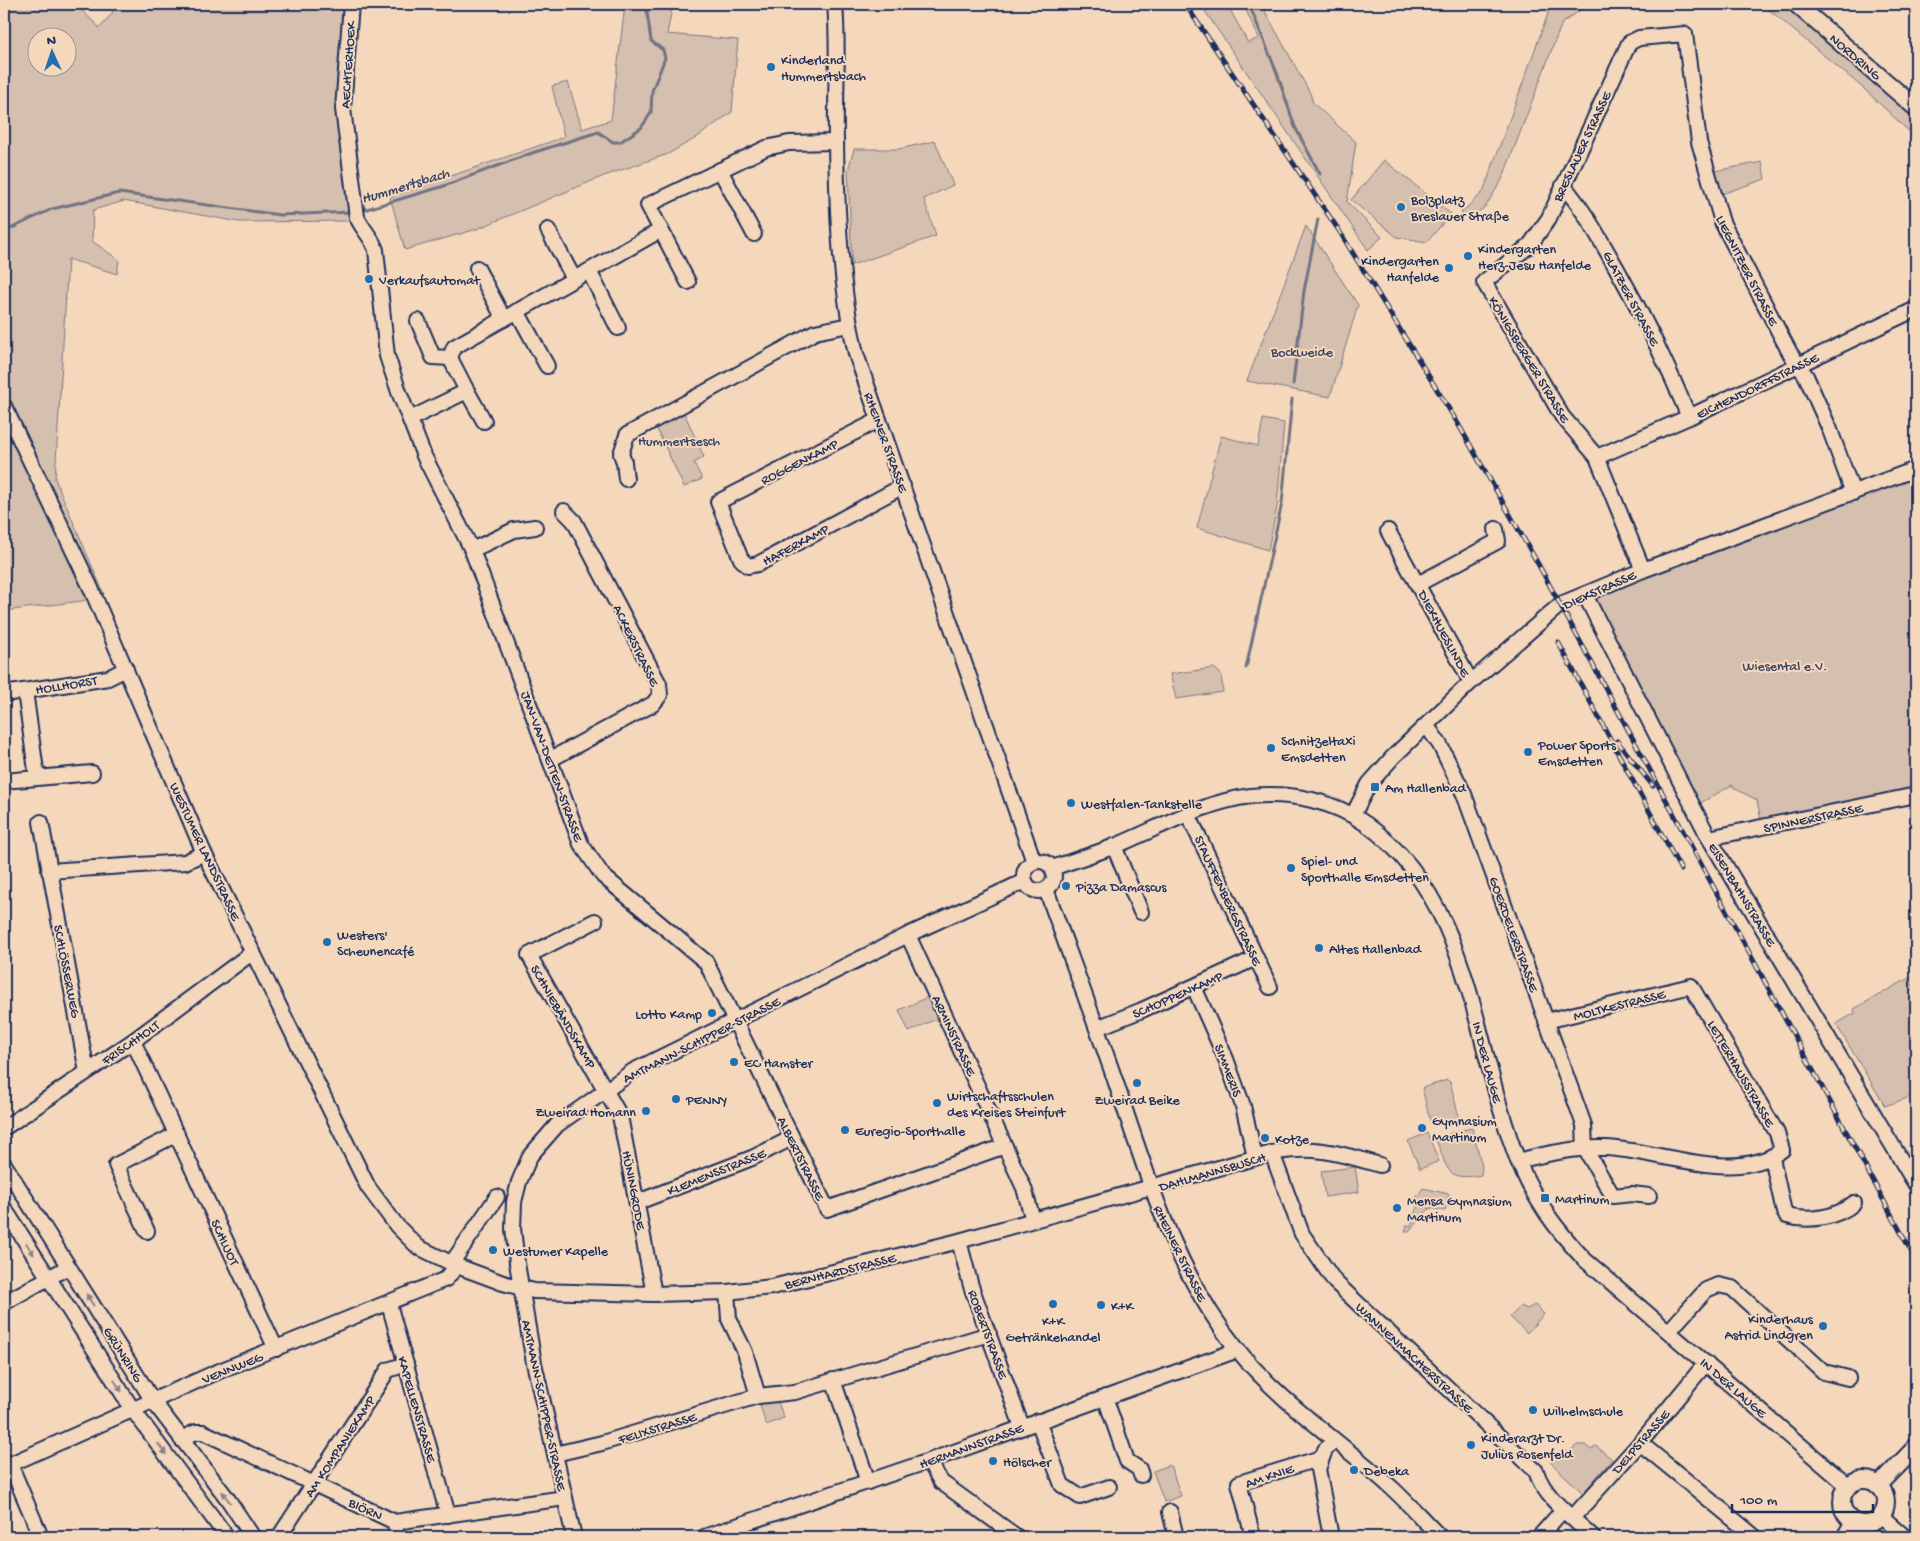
<svg xmlns="http://www.w3.org/2000/svg" width="1920" height="1541" font-family="'Gochi Hand',sans-serif">
<style>
.green{fill:#d5bfae;stroke:#787786;fill-rule:evenodd}
.lines{fill:none;stroke-linecap:round;stroke-linejoin:round}
.stream{stroke:#717283;stroke-width:3}
.minor-casing{stroke:#1b2f5e;stroke-width:18}
.major-casing{stroke:#1b2f5e;stroke-width:20}
.minor{stroke:#f5d8bb;stroke-width:14}
.major{stroke:#f5d8bb;stroke-width:16}
.rail-casing{stroke:#1b2f5e;stroke-width:5}
.rail{stroke:#f5d8bb;stroke-width:3;stroke-dasharray:9;stroke-linecap:butt}
.oneway{fill:#88848c}
.poi-dot{fill:#1f6fb2;stroke:#f5d8bb;stroke-width:2}
.labels{text-anchor:middle;stroke-width:4;stroke-linejoin:round;paint-order:stroke}
.street-label{font-size:14px;fill:#1b2f5e;stroke:#f5d8bb}
.poi-label{font-size:14px;fill:#1b2f5e;stroke:#f5d8bb;text-anchor:start}
.park-label{font-size:14px;fill:#37456a;stroke:#f5d8bb}
.water-label{font-size:15px;font-style:italic;fill:#38456a;stroke:#f5d8bb}
</style>
<rect width="100%" height="100%" fill="#f5d8bb"/>
<filter id="ink" filterUnits="userSpaceOnUse"><feTurbulence type="fractalNoise" baseFrequency=".02" numOctaves="2"/><feDisplacementMap in="SourceGraphic" scale="10" xChannelSelector="R" yChannelSelector="G"/><feConvolveMatrix kernelMatrix="1 2 1 2 8 2 1 2 1" color-interpolation-filters="sRGB"/></filter>
<g filter="url(#ink)">
<g class="green">
<path d="M4 4H75L100 28 113 12 108 4H347L351 221 239 222 124 201 93 210 92 241 119 260 117 274 68 259 55 479 104 594 82 601 4 611V118L11 117 4 62ZM38 38H68V68H38Z"/>
<path d="M625 4H673L667 34 738 40 732 112 696 138 668 154 604 176 477 229 405 250 390 197 564 137 552 86 568 82 582 129 611 120Z"/>
<path d="M1200 4H1227L1248 43 1259 38 1243 4H1261L1310 93 1313 103 1356 142 1347 202 1382 237 1368 250Z"/>
<path d="M1545 4H1589L1562 23 1502 180 1485 207 1469 219 1461 213 1483 192 1549 11Z"/>
<path d="M1762 4H1785L1916 117V138L1863 88Z"/>
<path d="M935 141 953 185 924 199 936 236 852 265 848 170 854 149H899Z"/>
<path d="M1384 160 1451 214 1427 242 1397 237 1351 200Z"/>
<path d="M1762 162 1765 179 1716 196 1710 172Z"/>
<path d="M1306 226 1358 305 1330 397 1247 381Z"/>
<path d="M682 408 704 457 694 463 702 479 684 487 654 423Z"/>
<path d="M1263 419 1284 423 1277 507 1268 550 1197 528 1221 436 1258 446Z"/>
<path d="M1916 475V789L1761 821 1757 800 1734 788 1732 785 1697 805 1597 602 1599 593Z"/>
<path d="M1214 668 1221 674 1223 692 1176 699 1170 674Z"/>
<path d="M1909 978 1916 991V1095L1885 1106 1836 1024 1855 1013 1854 1009Z"/>
<path d="M928 997 938 1018 909 1032 899 1010Z"/>
<path d="M1447 1080 1450 1082 1459 1117 1457 1120 1434 1126 1431 1124 1422 1088Z"/>
<path d="M1472 1128 1482 1166 1481 1175C1444 1182 1448 1167 1436 1140L1453 1132Z"/>
<path d="M1427 1133 1439 1161 1420 1169 1408 1141Z"/>
<path d="M1355 1167 1359 1192 1325 1197 1321 1171Z"/>
<path d="M1423 1188 1449 1194 1445 1211 1430 1208 1409 1231H1405L1407 1225 1411 1226 1419 1199 1416 1198Z"/>
<path d="M1535 1305 1544 1314 1527 1333 1510 1317 1521 1306 1527 1309Z"/>
<path d="M778 1402 784 1418 766 1425 760 1405 761 1403Z"/>
<path d="M1577 1445H1585L1591 1450 1596 1446 1612 1459 1583 1493 1550 1462 1559 1452H1569Z"/>
<path d="M1170 1465 1181 1496 1164 1502 1153 1471Z"/>
</g>
<g class="lines">
<g class="stream">
<path d="M1249 4 1277 73 1295 127 1320 174"/>
<path d="M360 211 441 187 532 153 598 132 613 142H620L641 128 651 113 652 91 665 58 663 50 651 41 646 4"/>
<path d="M4 232 52 209 119 193 280 215 352 212"/>
<path d="M1293 384 1304 291 1318 219"/>
<path d="M1246 668 1282 503 1292 399"/>
</g>
<defs>
<g id="minor">
<path d="M351 4 343 109 357 217C362 229 372 237 376 250L387 356 399 392 424 456 472 550 581 844 603 876 706 962 827 1209 1005 1146"/>
<path d="M835 4C839 51 835 94 836 141 837 212 840 285 856 354L1034 862"/>
<path d="M720 170 754 234"/>
<path d="M1563 185C1585 211 1600 239 1617 269 1644 317 1668 366 1689 417"/>
<path d="M548 230 574 279"/>
<path d="M661 230 688 282"/>
<path d="M477 268 504 319"/>
<path d="M589 271 618 328"/>
<path d="M517 311 547 366"/>
<path d="M418 321 433 357 450 358"/>
<path d="M467 391 484 421"/>
<path d="M4 406 90 586 204 853 368 1187 397 1226 418 1247 457 1266 503 1283 534 1291 654 1294 727 1292 772 1287 959 1241 1272 1153C1316 1145 1338 1153 1380 1165"/>
<path d="M410 419 467 391 450 358 454 347 661 230 648 205 766 148 789 143 836 142"/>
<path d="M879 420 718 502 741 559 748 566 758 564 903 486"/>
<path d="M1597 457 1689 417 1916 309"/>
<path d="M626 479 624 462 621 454 627 435 815 332 849 325"/>
<path d="M1388 531 1471 682"/>
<path d="M472 550 514 530 535 527"/>
<path d="M1643 570 1597 457 1562 416 1484 282 1530 245 1549 218 1629 43 1639 38 1685 34 1699 142 1722 222 1790 353 1806 376 1830 430 1853 493"/>
<path d="M1418 584 1498 541 1496 529"/>
<path d="M1585 595 1709 838 1916 1185"/>
<path d="M25 691 37 778 92 773"/>
<path d="M4 694 108 678 126 669"/>
<path d="M1427 726 1440 745 1464 794 1584 1125 1585 1149 1613 1196 1632 1194 1649 1196"/>
<path d="M551 759 653 704 660 695 659 684 574 521 564 511"/>
<path d="M4 781 37 778"/>
<path d="M1188 814 1270 987"/>
<path d="M1353 815 1369 784 1393 757 1471 682 1561 604 1643 570 1916 469"/>
<path d="M41 822 87 1072"/>
<path d="M1709 838 1916 795"/>
<path d="M1114 846 1141 912"/>
<circle cx="1039" cy="876" r="15"/>
<path d="M1052 868C1073 861 1094 854 1115 846 1159 828 1203 802 1251 796 1291 792 1334 801 1366 824 1474 901 1473 1050 1519 1163 1535 1201 1556 1229 1584 1259L1848 1486"/>
<path d="M49 871 185 862 204 853"/>
<path d="M1046 889C1069 953 1093 1016 1115 1080 1147 1174 1174 1271 1237 1349 1283 1406 1341 1441 1394 1490 1410 1505 1425 1522 1440 1537"/>
<path d="M595 921 529 955 620 1116 654 1294"/>
<path d="M908 935 1024 1188 1033 1220"/>
<path d="M1194 987 1226 1059 1243 1106 1255 1157"/>
<path d="M1097 1028 1142 1010 1256 958"/>
<path d="M133 1041 276 1349"/>
<path d="M4 1128 133 1041 253 952"/>
<path d="M1272 1153 1302 1234 1335 1282 1536 1471C1544 1498 1573 1518 1593 1537"/>
<path d="M1772 1158 1784 1212 1787 1216C1808 1222 1837 1218 1854 1203"/>
<path d="M1518 1161C1547 1153 1576 1147 1606 1148 1659 1150 1735 1185 1782 1150L1777 1133 1691 986 1546 1021"/>
<path d="M4 1164 153 1401 227 1498 253 1537"/>
<path d="M638 1202 752 1158 792 1138"/>
<path d="M4 1208 133 1410 227 1537"/>
<path d="M147 1231 116 1165 177 1134"/>
<path d="M959 1241 971 1286 1022 1427"/>
<path d="M451 1264 497 1197"/>
<path d="M727 1292 729 1319 745 1352 758 1396"/>
<path d="M4 1303 68 1267"/>
<path d="M389 1304 448 1515"/>
<path d="M1669 1331 1706 1290 1718 1285 1732 1288 1824 1372 1848 1378"/>
<path d="M833 1380 868 1482"/>
<path d="M1105 1397 1127 1461 1139 1469 1141 1475"/>
<path d="M1038 1421 1062 1485 1080 1497 1109 1487"/>
<path d="M181 1439 196 1432H203L395 1522 565 1498"/>
<path d="M1640 1443 1755 1537"/>
<path d="M555 1454 602 1443 758 1396 795 1392 989 1334"/>
<path d="M929 1461 941 1482 1017 1537"/>
<path d="M10 1464 41 1537"/>
<path d="M4 1467 217 1372 446 1279 457 1266"/>
<path d="M1170 1512 1176 1537"/>
<path d="M1881 1516 1905 1537"/>
<path d="M1573 1517 1640 1443 1706 1363"/>
<path d="M395 1522 397 1537"/>
<path d="M279 1537 388 1370 406 1364"/>
<path d="M574 1537 534 1363 517 1263 513 1228 514 1202 519 1182 530 1156 557 1125 633 1071 908 935 1025 881"/>
<path d="M704 1537 929 1461 1238 1350"/>
<path d="M1253 1537 1239 1483 1321 1458"/>
<path d="M1331 1537 1318 1469 1325 1450 1334 1441"/>
<path d="M1539 1537 1563 1510"/>
</g>
<g id="major">
<path d="M1796 4 1916 108"/>
<circle cx="1864" cy="1502" r="22"/>
<path d="M1878 1486 1916 1447"/>
<path d="M1845 1537 1854 1522"/>
</g>
</defs>
<use href="#minor" class="minor-casing"/>
<use href="#major" class="major-casing"/>
<use href="#minor" class="minor"/>
<use href="#major" class="major"/>
<defs>
<g id="rail">
<path d="M1185 4 1338 229 1457 422 1537 562 1916 1260"/>
<path d="M1558 642 1681 870"/>
<path d="M1617 741 1653 786"/>
</g>
</defs>
<use href="#rail" class="rail-casing"/>
<use href="#rail" class="rail"/>
</g>
<defs><path id="oneway-solid" d="M-6-.8H1V-3.2L6.5 0L1 3.2V.8H-6Z" transform="scale(1.25)"/></defs>
<g class="oneway">
<use href="#oneway-solid" transform="translate(30 1249) rotate(57)"/>
<use href="#oneway-solid" transform="translate(90 1300) rotate(-122)"/>
<use href="#oneway-solid" transform="translate(118 1386) rotate(57)"/>
<use href="#oneway-solid" transform="translate(162 1449) rotate(54)"/>
<use href="#oneway-solid" transform="translate(226 1497) rotate(-126)"/>
</g>
</g>
<g class="poi-dot">
<circle cx="771" cy="67" r="5"/>
<circle cx="1401" cy="207" r="5"/>
<circle cx="1468" cy="256" r="5"/>
<circle cx="1449" cy="268" r="5"/>
<circle cx="369" cy="279" r="5"/>
<circle cx="1271" cy="748" r="5"/>
<circle cx="1528" cy="752" r="5"/>
<rect x="1370" y="782" width="10" height="10" rx="2.5"/>
<circle cx="1071" cy="803" r="5"/>
<circle cx="1291" cy="868" r="5"/>
<circle cx="1066" cy="886" r="5"/>
<circle cx="327" cy="942" r="5"/>
<circle cx="1319" cy="948" r="5"/>
<circle cx="712" cy="1013" r="5"/>
<circle cx="734" cy="1062" r="5"/>
<circle cx="1137" cy="1083" r="5"/>
<circle cx="676" cy="1099" r="5"/>
<circle cx="937" cy="1103" r="5"/>
<circle cx="646" cy="1111" r="5"/>
<circle cx="1422" cy="1128" r="5"/>
<circle cx="845" cy="1130" r="5"/>
<circle cx="1265" cy="1138" r="5"/>
<rect x="1540" y="1193" width="10" height="10" rx="2.5"/>
<circle cx="1397" cy="1208" r="5"/>
<circle cx="493" cy="1250" r="5"/>
<circle cx="1053" cy="1304" r="5"/>
<circle cx="1101" cy="1305" r="5"/>
<circle cx="1823" cy="1326" r="5"/>
<circle cx="1533" cy="1410" r="5"/>
<circle cx="1471" cy="1445" r="5"/>
<circle cx="993" cy="1461" r="5"/>
<circle cx="1354" cy="1470" r="5"/>
</g>
<g class="labels">
<g class="street-label">
<text transform="translate(1856 56) rotate(41)" y="5">NORDRING</text>
<text transform="translate(347 65) rotate(-86)" y="5">AECHTERHOEK</text>
<text transform="translate(1581 146) rotate(-65)" y="5">BRESLAUER STRASSE</text>
<text transform="translate(1748 270) rotate(63)" y="5">LIEGNITZER STRASSE</text>
<text transform="translate(1632 298) rotate(62)" y="5">GLATZER STRASSE</text>
<text transform="translate(1530 359) rotate(59)" y="5">KÖNIGSBERGER STRASSE</text>
<text transform="translate(1757 385) rotate(-26)" y="5">EICHENDORFFSTRASSE</text>
<text transform="translate(887 442) rotate(70)" y="5">RHEINER STRASSE</text>
<text transform="translate(799 461) rotate(-27)" y="5">ROGGENKAMP</text>
<text transform="translate(795 544) rotate(-28)" y="5">HAFERKAMP</text>
<text transform="translate(1599 589) rotate(-24)" y="5">DIEKSTRASSE</text>
<text transform="translate(1445 633) rotate(62)" y="5">DIEKHUESLINDE</text>
<text transform="translate(637 645) rotate(64)" y="5">ACKERSTRASSE</text>
<text transform="translate(66 684) rotate(-9)" y="5">HOLLHORST</text>
<text transform="translate(553 766) rotate(70)" y="5">JAN-VAN-DETTEN-STRASSE</text>
<text transform="translate(1813 817) rotate(-12)" y="5">SPINNERSTRASSE</text>
<text transform="translate(206 851) rotate(65)" y="5">WESTUMER LANDSTRASSE</text>
<text transform="translate(1743 894) rotate(59)" y="5">EISENBAHNSTRASSE</text>
<text transform="translate(1229 900) rotate(65)" y="5">STAUFFENBERGSTRASSE</text>
<text transform="translate(1515 934) rotate(70)" y="5">GOERDELERSTRASSE</text>
<text transform="translate(68 971) rotate(79)" y="5">SCHLÖSSERWEG</text>
<text transform="translate(1177 994) rotate(-24)" y="5">SCHOPPENKAMP</text>
<text transform="translate(1619 1004) rotate(-14)" y="5">MOLTKESTRASSE</text>
<text transform="translate(564 1016) rotate(60)" y="5">SCHNIEBÄNDSKAMP</text>
<text transform="translate(955 1035) rotate(65)" y="5">ARMINSTRASSE</text>
<text transform="translate(701 1039) rotate(-27)" y="5">AMTMANN-SCHIPPER-STRASSE</text>
<text transform="translate(130 1042) rotate(-35)" y="5">FRISCHHOLT</text>
<text transform="translate(1488 1062) rotate(75)" y="5">IN DER LAUGE</text>
<text transform="translate(1229 1070) rotate(69)" y="5">SIMMERIS</text>
<text transform="translate(1742 1073) rotate(60)" y="5">LETTERHAUSSTRASSE</text>
<text transform="translate(802 1158) rotate(64)" y="5">ALBERTSTRASSE</text>
<text transform="translate(716 1171) rotate(-22)" y="5">KLEMENSSTRASSE</text>
<text transform="translate(1212 1171) rotate(-16)" y="5">DAHLMANNSBUSCH</text>
<text transform="translate(635 1190) rotate(79)" y="5">HÜNINGRODE</text>
<text transform="translate(226 1242) rotate(65)" y="5">SCHLUOT</text>
<text transform="translate(1181 1253) rotate(64)" y="5">RHEINER STRASSE</text>
<text transform="translate(840 1270) rotate(-14)" y="5">BERNHARDSTRASSE</text>
<text transform="translate(989 1334) rotate(70)" y="5">ROBERTSTRASSE</text>
<text transform="translate(124 1354) rotate(58)" y="5">GRÜNRING</text>
<text transform="translate(1415 1357) rotate(43)" y="5">WANNENMACHERSTRASSE</text>
<text transform="translate(232 1367) rotate(-22)" y="5">VENNWEG</text>
<text transform="translate(1734 1387) rotate(41)" y="5">IN DER LAUGE</text>
<text transform="translate(545 1405) rotate(78)" y="5">AMTMANN-SCHIPPER-STRASSE</text>
<text transform="translate(418 1409) rotate(74)" y="5">KAPELLENSTRASSE</text>
<text transform="translate(657 1427) rotate(-17)" y="5">FELIXSTRASSE</text>
<text transform="translate(1640 1441) rotate(-49)" y="5">DELPSTRASSE</text>
<text transform="translate(971 1445) rotate(-20)" y="5">HERMANNSTRASSE</text>
<text transform="translate(339 1446) rotate(-57)" y="5">AM KOMPANIEKAMP</text>
<text transform="translate(1269 1475) rotate(-19)" y="5">AM KNIE</text>
<text transform="translate(366 1508) rotate(25)" y="5">BIÖRN</text>
</g>
<g class="poi-label">
<text x="781" y="64">Kinderland<tspan x="781" dy="16">Hummertsbach</tspan></text>
<text x="1411" y="204">Bolzplatz<tspan x="1411" dy="16">Breslauer Straße</tspan></text>
<text x="1478" y="253">Kindergarten<tspan x="1478" dy="16">Herz-Jesu Hanfelde</tspan></text>
<text x="1439" y="265" text-anchor="end">Kindergarten<tspan x="1439" dy="16">Hanfelde</tspan></text>
<text x="379" y="284">Verkaufsautomat</text>
<text x="1281" y="745">Schnitzeltaxi<tspan x="1281" dy="16">Emsdetten</tspan></text>
<text x="1538" y="749">Power Sports<tspan x="1538" dy="16">Emsdetten</tspan></text>
<text x="1385" y="792">Am Hallenbad</text>
<text x="1081" y="808">Westfalen-Tankstelle</text>
<text x="1301" y="865">Spiel- und<tspan x="1301" dy="16">Sporthalle Emsdetten</tspan></text>
<text x="1076" y="891">Pizza Damascus</text>
<text x="337" y="939">Westers'<tspan x="337" dy="16">Scheunencafé</tspan></text>
<text x="1329" y="953">Altes Hallenbad</text>
<text x="702" y="1018" text-anchor="end">Lotto Kamp</text>
<text x="744" y="1067">EC Hamster</text>
<text x="947" y="1100">Wirtschaftsschulen<tspan x="947" dy="16">des Kreises Steinfurt</tspan></text>
<text x="686" y="1104">PENNY</text>
<text x="1137" y="1104" text-anchor="middle">Zweirad Beike</text>
<text x="636" y="1116" text-anchor="end">Zweirad Homann</text>
<text x="1432" y="1125">Gymnasium<tspan x="1432" dy="16">Martinum</tspan></text>
<text x="855" y="1135">Euregio-Sporthalle</text>
<text x="1275" y="1143">Kotze</text>
<text x="1555" y="1203">Martinum</text>
<text x="1407" y="1205">Mensa Gymnasium<tspan x="1407" dy="16">Martinum</tspan></text>
<text x="503" y="1255">Westumer Kapelle</text>
<text x="1111" y="1310">K+K</text>
<text x="1813" y="1323" text-anchor="end">Kinderhaus<tspan x="1813" dy="16">Astrid Lindgren</tspan></text>
<text x="1053" y="1325" text-anchor="middle">K+K<tspan x="1053" dy="16">Getränkehandel</tspan></text>
<text x="1543" y="1415">Wilhelmschule</text>
<text x="1481" y="1442">Kinderarzt Dr.<tspan x="1481" dy="16">Julius Rosenfeld</tspan></text>
<text x="1003" y="1466">Hölscher</text>
<text x="1364" y="1475">Debeka</text>
</g>
<g class="park-label">
<text x="1302" y="356">Bockweide</text>
<text x="679" y="445">Hummertsesch</text>
<text x="1785" y="670">Wiesental e.V.</text>
</g>
<g class="water-label">
<text transform="translate(405 185) rotate(-17)" y="5">Hummertsbach</text>
</g>
</g>
<rect width="1920" height="1541" fill="none" stroke="#f5d8bb" stroke-width="20"/>
<rect x="10" y="10" width="1900" height="1521" fill="none" stroke="#1b2f5e" stroke-width="2" filter="url(#ink)"/>
<g transform="translate(52 52) rotate(357)"><circle r="24" fill="#f5d8bb" stroke="#9e9496"/>
<path d="M0-4L9 19L0 12L-9 19Z" fill="#1f6fb2"/>
<text y="-8" font-size="14" font-weight="bold" text-anchor="middle" fill="#1b2f5e">N</text>
</g>
<path d="M1732 1504v8h141v-8" fill="none" stroke="#1b2f5e" stroke-width="2.5"/>
<text x="1740" y="1504" font-size="15" fill="#1b2f5e" stroke="#f5d8bb" stroke-width="4" paint-order="stroke">100 m</text>
</svg>
